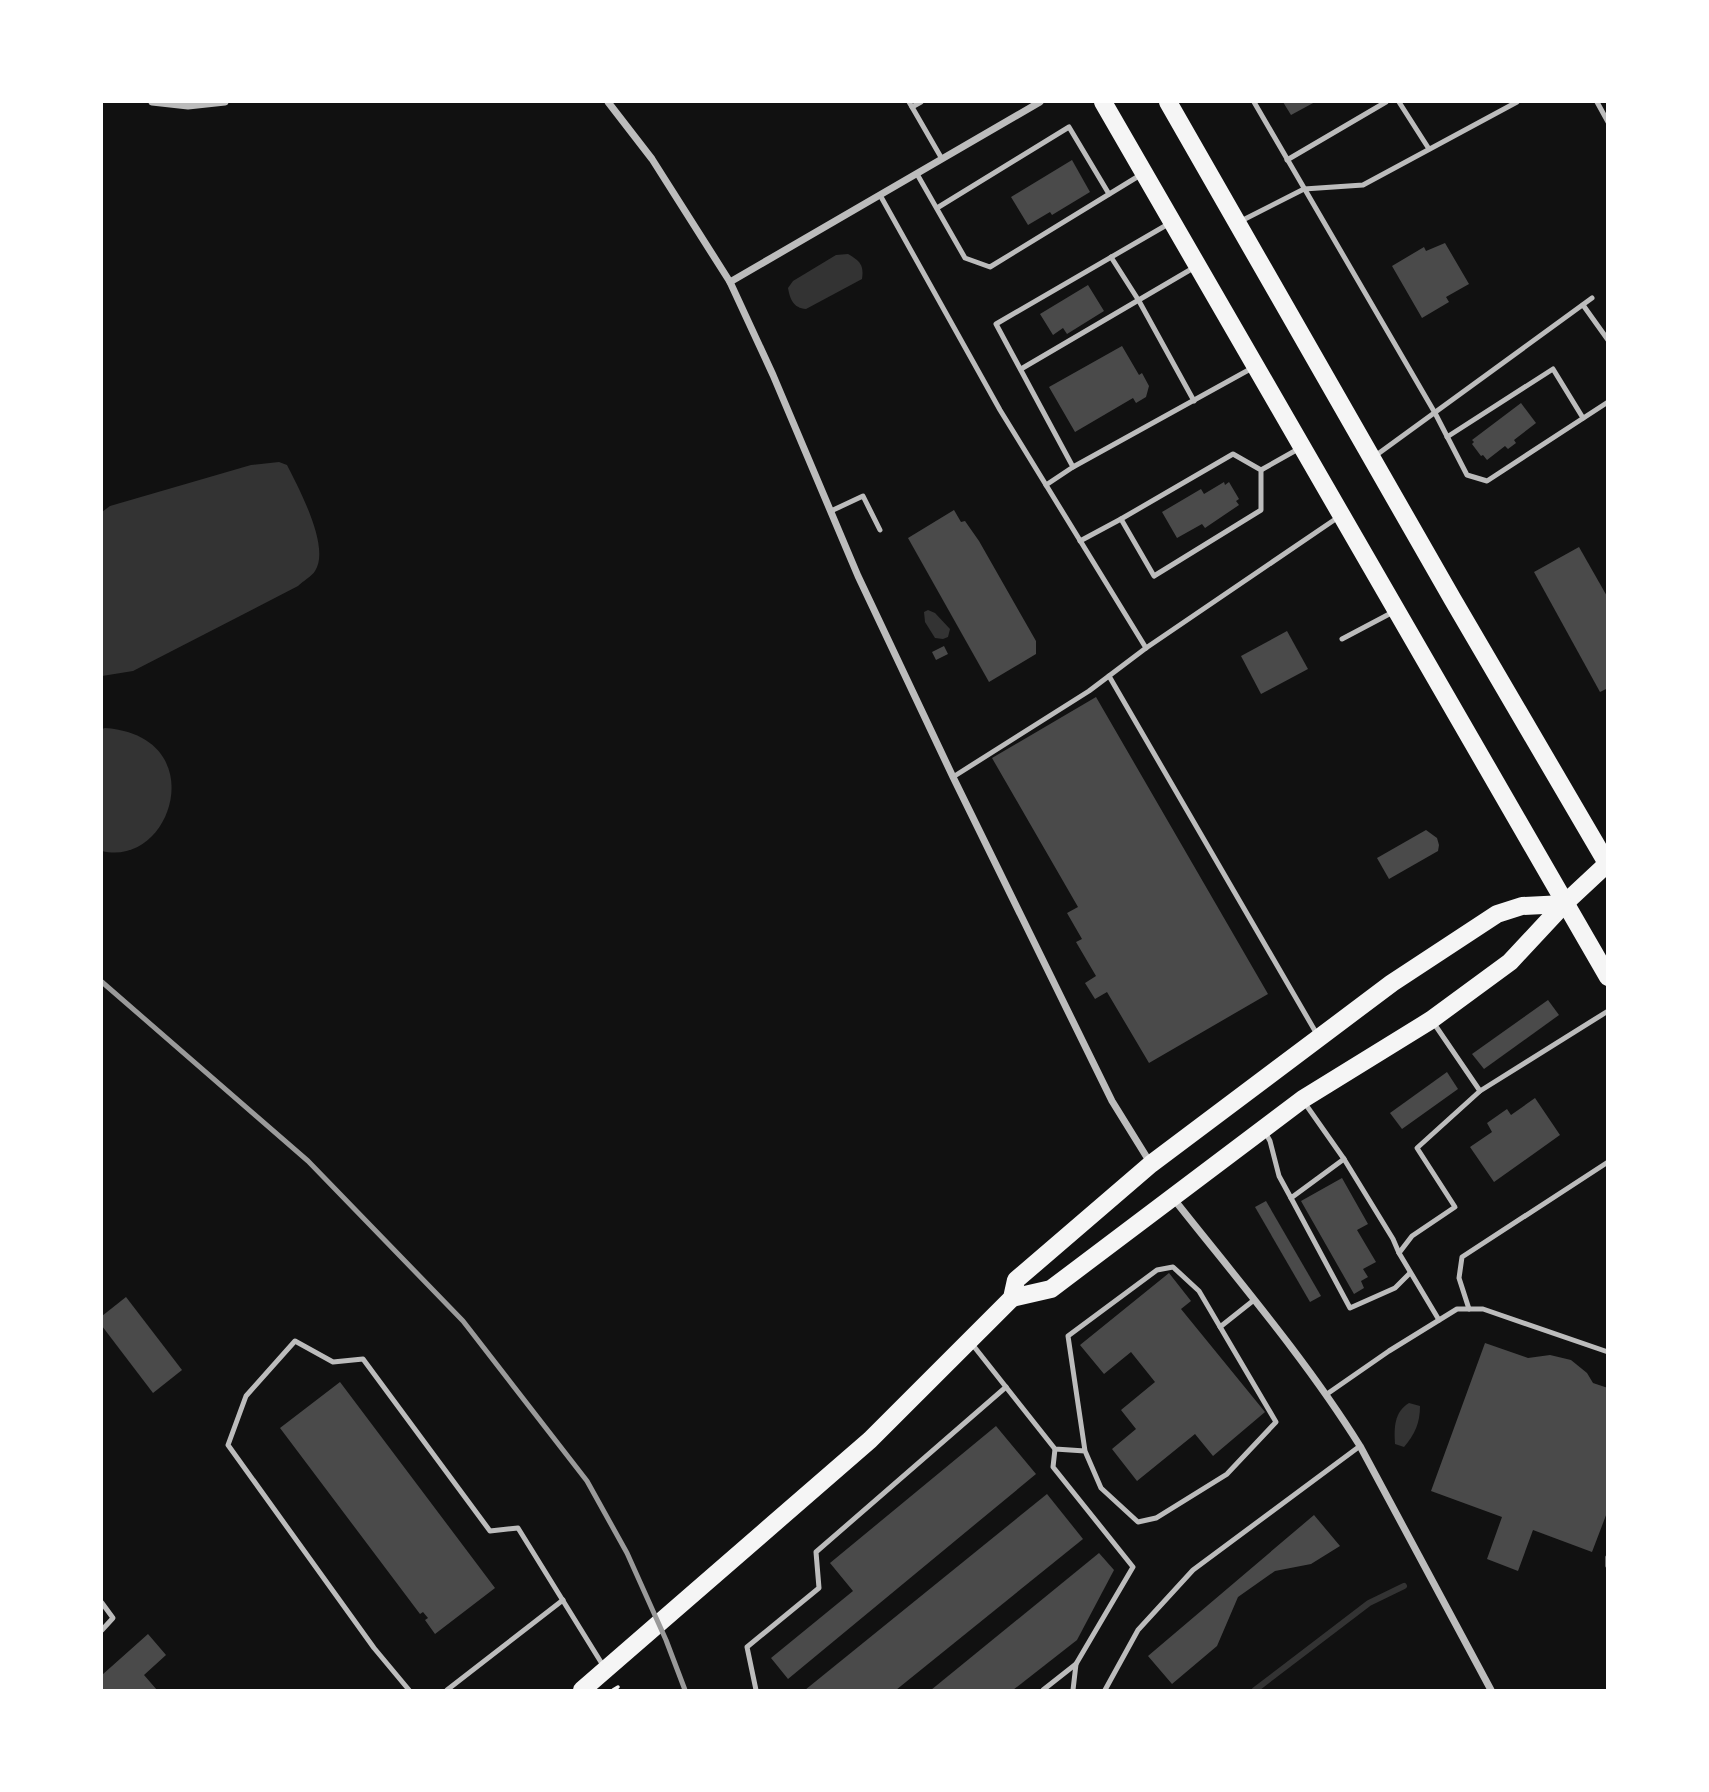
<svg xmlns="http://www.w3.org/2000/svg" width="1709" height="1792" font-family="Roboto,sans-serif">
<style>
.water{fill:#333}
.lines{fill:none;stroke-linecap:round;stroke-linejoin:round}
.stream{stroke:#333;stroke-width:6}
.building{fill:#4a4a4a}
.path{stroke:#f5f5f5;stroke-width:3.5}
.service{stroke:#bcbcbc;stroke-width:5}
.minor{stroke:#bcbcbc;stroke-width:7}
.primary{stroke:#f5f5f5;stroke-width:18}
.rail{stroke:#9a9a9a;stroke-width:5}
</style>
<rect width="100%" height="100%" fill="#111"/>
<g class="water">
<path d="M848 254C860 261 864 265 862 279L806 309C793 308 790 299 788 288L793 281 836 255Z"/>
<path d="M279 462 287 465C298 487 331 547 315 571 312 576 303 581 298 586L133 671 102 676V512L110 506 251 465Z"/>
<path d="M928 610 935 613 950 629 948 637 943 639 935 638 925 622 924 612Z"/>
<path d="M105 728C213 736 173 868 102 851V729Z"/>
<path d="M1409 1403 1420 1406C1420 1423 1415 1434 1404 1447L1395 1444C1394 1428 1394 1412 1409 1403Z"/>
</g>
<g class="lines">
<path class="stream" d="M1255 1690 1369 1603 1404 1586"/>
</g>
<g class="building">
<path d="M1283 102H1315L1291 115Z"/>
<path d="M1072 160 1090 192 1052 215 1050 212 1028 225 1011 197Z"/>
<path d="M1445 243 1469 284 1446 297 1449 302 1422 318 1392 266 1424 247 1426 251Z"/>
<path d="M1088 285 1104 311 1067 334 1063 328 1053 335 1040 314Z"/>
<path d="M1122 346 1139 375 1142 373 1149 386 1146 397 1136 403 1133 398 1075 432 1049 387Z"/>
<path d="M1521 403 1536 423 1514 440 1516 443 1508 449 1505 446 1487 460 1483 455 1481 456 1472 444 1474 442 1472 440Z"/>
<path d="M1224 482 1225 485 1229 482 1239 499 1236 501 1239 505 1205 528 1202 524 1177 538 1162 512 1201 489 1204 494Z"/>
<path d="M954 510 961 522 965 521 979 541 1036 641V654L989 682 908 538Z"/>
<path d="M1579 547 1608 598V688L1600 692 1534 572Z"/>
<path d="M1287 631 1308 669 1261 694 1241 656Z"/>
<path d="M944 646 948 654 936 660 932 652Z"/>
<path d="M1096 697 1268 994 1149 1063 1107 992 1095 999 1085 983 1096 976 1076 942 1082 939 1067 913 1078 907 992 758Z"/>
<path d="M1426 830 1437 838 1439 845 1438 851 1389 879 1377 858Z"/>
<path d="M1548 1000 1559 1015 1484 1069 1472 1054Z"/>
<path d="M1447 1072 1458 1089 1402 1129 1390 1113Z"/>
<path d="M1535 1098 1560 1135 1494 1182 1470 1147 1492 1132 1487 1123 1507 1109 1511 1115Z"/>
<path d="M1342 1178 1368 1224 1357 1230 1376 1262 1363 1269 1368 1277 1361 1281 1364 1288 1354 1294 1301 1201Z"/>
<path d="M1266 1201 1321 1296 1310 1302 1255 1207Z"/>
<path d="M1169 1273 1191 1301 1181 1309 1265 1412 1213 1456 1195 1434 1137 1481 1112 1449 1136 1429 1121 1410 1155 1382 1131 1352 1104 1374 1080 1345Z"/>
<path d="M126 1297 182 1370 153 1393 102 1326V1316Z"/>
<path d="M1485 1343 1528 1358 1550 1355 1571 1360 1587 1373 1593 1383 1608 1388V1510L1592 1552 1533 1530 1518 1571 1487 1559 1502 1517 1431 1491Z"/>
<path d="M340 1382 495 1588 435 1634 425 1620 428 1618 423 1612 420 1614 280 1428Z"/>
<path d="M996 1426 1036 1474 788 1679 771 1658 853 1591 830 1563Z"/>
<path d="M1047 1494 1083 1539 896 1690H805Z"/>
<path d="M1314 1515 1340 1546 1311 1564 1275 1571 1238 1597 1217 1646 1172 1684 1148 1656Z"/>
<path d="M1099 1553 1114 1570 1077 1640 1013 1690H931Z"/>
<path d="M148 1634 166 1655 144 1675 157 1690H102V1675Z"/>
</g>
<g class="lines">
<path class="path" d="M613 1690 618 1687"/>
<g class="service">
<path d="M909 102 912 107 921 102"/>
<path d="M1254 102 1435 413 1467 475 1487 481 1608 402"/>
<path d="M1399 102 1429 149"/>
<path d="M1597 102 1608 122"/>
<path d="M912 107 942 159"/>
<path d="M1287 160 1386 102"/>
<path d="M917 174 965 258 990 267 1142 174"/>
<path d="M880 195 1000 410 1146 648"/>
<path d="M937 208 1069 127 1109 194"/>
<path d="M1241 221 1304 189 1363 185 1517 102"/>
<path d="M1111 257 1139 301 1194 401"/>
<path d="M1583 305 1608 340"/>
<path d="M1021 369 1195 267"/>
<path d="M1447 437 1553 369 1583 418"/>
<path d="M1233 454 1261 470V510L1154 576 1121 519Z"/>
<path d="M1375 456 1592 298"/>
<path d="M1073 467 1254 367"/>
<path d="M1261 470 1300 448"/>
<path d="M1046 485 1073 467 996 324 1170 223"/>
<path d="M831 511 863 496 880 530"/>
<path d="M1080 541 1121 519"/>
<path d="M1342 639 1395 611"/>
<path d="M1109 676 1318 1036"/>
<path d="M953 777 1089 691 1146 648 1340 516"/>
<path d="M1480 1091 1608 1011"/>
<path d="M1265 1132 1270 1141 1279 1176 1291 1198 1344 1159 1304 1102"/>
<path d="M1344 1159 1393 1239 1399 1253 1439 1320"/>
<path d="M1291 1198 1350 1308 1395 1288 1410 1273"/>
<path d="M1399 1253 1412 1236 1455 1207 1417 1148 1480 1091 1433 1022"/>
<path d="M1469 1309 1459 1278 1462 1257 1608 1162"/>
<path d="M1220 1327 1254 1300"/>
<path d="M972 1344 1055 1449 1085 1451 1101 1488 1138 1522 1156 1518 1227 1474 1276 1422 1199 1291 1173 1267 1157 1270 1068 1336 1085 1451"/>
<path d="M1327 1394 1389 1351 1457 1309H1483L1608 1352"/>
<path d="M1608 1557V1566"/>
<path d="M102 1603 113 1618 102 1630"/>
<path d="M409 1690 374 1648 228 1445 246 1396 295 1341 333 1362 363 1359 490 1531 518 1528 604 1667"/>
<path d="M447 1690 563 1600"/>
<path d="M756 1690 747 1647 819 1588 816 1552 1006 1387"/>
<path d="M1043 1690 1076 1664 1133 1567 1053 1467 1055 1449"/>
<path d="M1073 1690 1076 1664"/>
<path d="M1105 1690 1138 1630 1193 1570 1360 1446"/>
</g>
<g class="minor">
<path d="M152 102 188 106 225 102"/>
<path d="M608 102 652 159 730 282 773 375 858 576 953 777 1112 1101 1151 1164"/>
<path d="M730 282 1040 102"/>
<path d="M1173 1198C1237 1279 1305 1358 1360 1446L1491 1690"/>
</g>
<g class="primary">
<path d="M1103 102 1608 977"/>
<path d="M1168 102 1453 600 1608 865"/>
<path d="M1012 1298 1051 1289 1303 1099 1431 1020 1510 962 1564 904 1608 863"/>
<path d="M582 1690 870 1440 1012 1298 1016 1280 1151 1164 1392 983 1497 914 1522 906 1564 904"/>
</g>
<path class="rail" d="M102 982 308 1161 463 1321 587 1481 627 1553 666 1640 685 1690"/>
</g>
<rect width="1709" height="1792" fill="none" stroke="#ffffff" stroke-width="206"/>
</svg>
